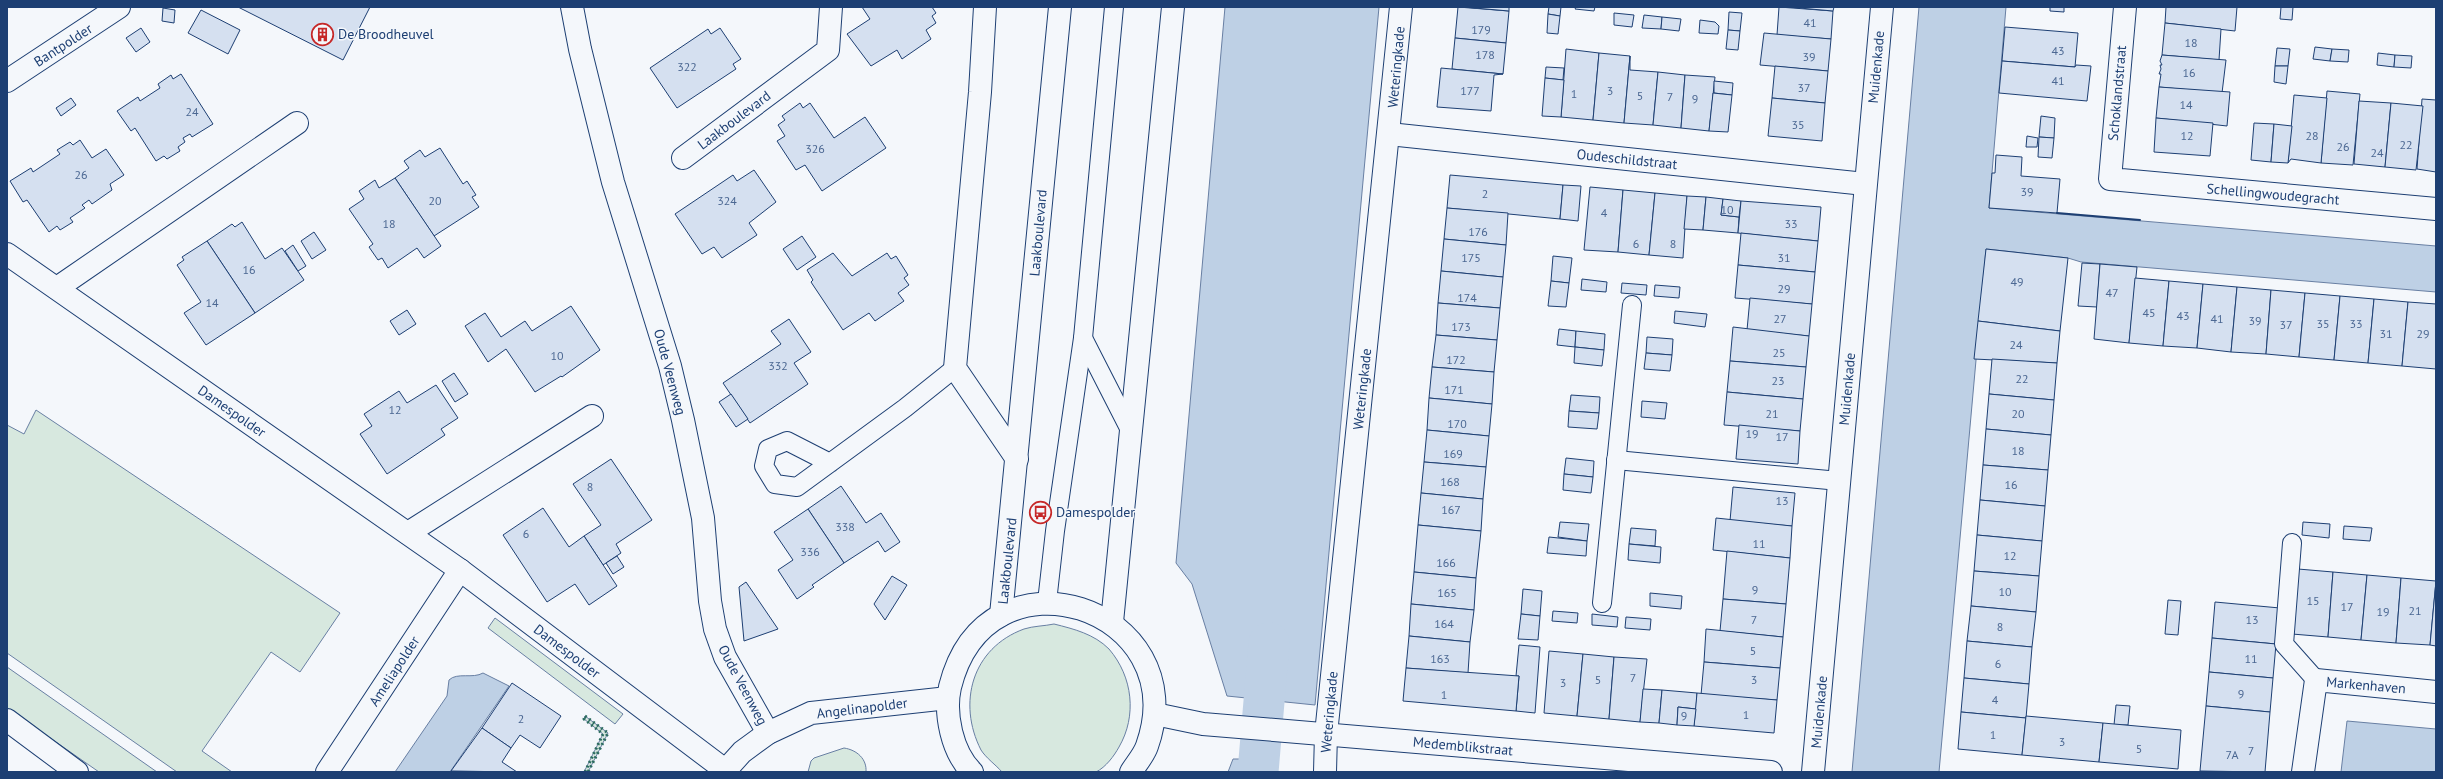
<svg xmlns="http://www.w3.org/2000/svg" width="2443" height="779" font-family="'PT Sans',sans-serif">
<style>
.green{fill:#d7e8df;stroke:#687fa3}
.water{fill:#bed0e5;stroke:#687fa3}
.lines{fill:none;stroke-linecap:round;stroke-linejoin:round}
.canal{stroke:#bed0e5;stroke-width:41}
.building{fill:#d5e0f0;stroke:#1d3f73}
.service-casing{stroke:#1d3f73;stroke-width:20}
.minor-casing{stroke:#1d3f73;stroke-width:24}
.secondary-casing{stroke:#1d3f73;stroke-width:24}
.service{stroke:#f4f7fb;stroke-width:18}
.minor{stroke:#f4f7fb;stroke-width:22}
.secondary{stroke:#f4f7fb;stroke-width:22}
.hedge{stroke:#2c6c60;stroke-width:3;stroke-dasharray:2 3;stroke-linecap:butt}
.wall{stroke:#1d3f73;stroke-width:2}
.labels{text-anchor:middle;stroke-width:3;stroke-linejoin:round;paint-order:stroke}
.number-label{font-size:12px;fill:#4b6792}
.poi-label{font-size:14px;fill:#1d3f73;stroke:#f4f7fb;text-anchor:start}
.street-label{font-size:14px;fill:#1d3f73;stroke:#f4f7fb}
</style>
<rect width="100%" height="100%" fill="#f4f7fb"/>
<g class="green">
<path d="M36 410 340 613 300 672 271 652 202 751 232 772H177L7 653V425L24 434Z"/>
<path d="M495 618 623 714 615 724 488 628Z"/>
<path d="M1054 624C1074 629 1094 634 1109 649 1133 677 1137 716 1119 747 1114 756 1106 767 1096 772 1088 775 1017 772 1002 772 996 765 986 758 981 750 957 703 972 648 1024 629 1033 626 1045 626 1054 624Z"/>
<path d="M7 667 157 772H99L7 708Z"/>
<path d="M585 716 608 733 588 772H584L603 734 584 719Z"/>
<path d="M844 748C857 750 867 759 866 772H808L811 761 814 758Z"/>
</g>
<g class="water">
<path d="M1225 7H1379L1315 705 1227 696 1192 584 1176 563Z"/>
<path d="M1919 7H2006L1989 208 2436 246V292L2081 262 2068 258 1986 249 1939 772H1852Z"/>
<path d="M483 673 509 686 450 772H395L447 696 449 680C457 672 473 679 483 673Z"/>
<path d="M2347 721 2436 729V772H2341Z"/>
<path d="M1233 759H1276L1274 772H1228Z"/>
</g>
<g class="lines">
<path class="canal" d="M1258 772 1269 643"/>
</g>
<g class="building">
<path d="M238 7H370L343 60Z"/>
<path d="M862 7H932L936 13 932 16 936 23 926 30 931 39 902 59 897 50 871 66 847 34 870 19Z"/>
<path d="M1458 7 1509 11 1506 43 1455 38Z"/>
<path d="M1463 7H1509V11Z"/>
<path d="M1549 7H1561L1560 16 1548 14Z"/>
<path d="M1576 7H1595L1594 11 1575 9Z"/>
<path d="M1779 7 1833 11 1831 39 1777 35Z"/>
<path d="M1788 7H1834L1833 11Z"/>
<path d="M2050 7H2064V12L2050 11Z"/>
<path d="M2166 7H2237L2235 31 2165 23Z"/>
<path d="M2281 7H2293L2292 20 2280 19Z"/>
<path d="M163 8 175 10 174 23 162 21Z"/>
<path d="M201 10 240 30 228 54 188 33Z"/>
<path d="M1729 12 1742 13 1740 31 1728 30Z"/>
<path d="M1614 13 1634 15 1632 27 1614 25Z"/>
<path d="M1548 14 1560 16 1558 34 1547 33Z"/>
<path d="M1644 15 1662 17 1661 29 1642 28Z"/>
<path d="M1662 17 1681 19 1679 31 1661 29Z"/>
<path d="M1700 20 1715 22 1719 26 1718 34 1699 33Z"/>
<path d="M2165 23 2221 29 2219 60 2162 55Z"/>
<path d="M2005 27 2078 33 2075 67 2002 61Z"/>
<path d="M141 28 150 42 136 52 126 38Z"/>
<path d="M720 28 741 59 733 64 736 69 677 108 650 68 708 29 711 34Z"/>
<path d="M1728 30 1740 31 1738 50 1726 49Z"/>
<path d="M1764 33 1831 39 1828 71 1760 65Z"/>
<path d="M1455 38 1506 43 1503 74 1452 69Z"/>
<path d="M2315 47 2332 49 2330 61 2313 59Z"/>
<path d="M2277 48 2290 49 2288 66H2275Z"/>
<path d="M1566 49 1599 53 1593 120 1561 117Z"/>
<path d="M2332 49 2349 50 2348 62 2330 61Z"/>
<path d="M1599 53 1630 56 1624 123 1593 120Z"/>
<path d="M2378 53 2395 55 2394 67 2377 65Z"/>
<path d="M2162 55 2226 60 2222 93 2159 87 2161 74H2159L2161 69 2160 65H2162L2160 61Z"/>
<path d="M2395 55 2412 56 2411 68 2394 67Z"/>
<path d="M1630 56V70L1658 72 1653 125 1624 123Z"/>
<path d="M2002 61 2075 67 2076 65 2091 66 2087 101 1999 93Z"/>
<path d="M1775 66 1828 71 1825 103 1772 98Z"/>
<path d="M2275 66H2288L2286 84 2274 82Z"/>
<path d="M1546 67 1564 68 1563 80 1545 78Z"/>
<path d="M1441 68 1503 74 1494 75 1491 111 1437 107Z"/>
<path d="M1658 72 1685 75 1681 128 1653 125Z"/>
<path d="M181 74 213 124 192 137 190 134 183 138 185 142 178 147 180 151 167 159 164 156 156 161 135 128 131 131 117 111 138 97 140 101 160 88 158 84 171 75 173 79Z"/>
<path d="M1685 75 1715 77 1709 131 1681 128Z"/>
<path d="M1545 78 1564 80 1561 117 1542 116Z"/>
<path d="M1714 81 1733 83 1732 95 1714 93Z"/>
<path d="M2159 87 2230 92 2227 126 2156 118Z"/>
<path d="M2327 91 2360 94 2353 165 2321 163Z"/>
<path d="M1713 93 1732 95 1728 132 1709 131Z"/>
<path d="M2294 95 2327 98 2321 163 2291 159 2288 163Z"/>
<path d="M71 98 76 105 61 116 56 108Z"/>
<path d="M1772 98 1825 103 1822 141 1768 136Z"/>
<path d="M2422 99 2436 100V172L2417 169Z"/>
<path d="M2359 101 2391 103 2385 167 2354 164Z"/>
<path d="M800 103 803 108 810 103 834 138 865 117 886 148 822 191 805 165 796 170 777 141 785 136 778 125 785 120 782 116Z"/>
<path d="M2391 103 2423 106 2416 170 2385 167Z"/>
<path d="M2041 116 2055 118 2054 138 2039 137Z"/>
<path d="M2156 118 2213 123 2210 156 2154 152Z"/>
<path d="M2254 123 2274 124 2271 162 2251 160Z"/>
<path d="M2274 124 2292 126 2288 163 2271 162Z"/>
<path d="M2027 136 2038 138 2037 147H2026Z"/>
<path d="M2039 137 2054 138 2052 158 2038 157Z"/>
<path d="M80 140 92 158 106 149 124 175 110 184 112 190 92 204 89 200 82 205 85 208 70 218 73 222 60 230 57 226 49 232 27 200 23 202 10 181 31 168 33 172 60 154 57 150 70 142 73 145Z"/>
<path d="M440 148 463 184 467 181 476 195 472 197 479 207 434 236 395 178 409 168 404 161 420 150 425 157Z"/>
<path d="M1996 155 2022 157 2021 176 2060 179 2057 213 1989 208 1992 173H1995Z"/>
<path d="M754 170 776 202 749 223 757 235 722 258 714 247 702 254 675 214 733 175 737 181Z"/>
<path d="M1450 175 1563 185 1560 219 1447 208Z"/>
<path d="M395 178 441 246 424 258 417 248 388 268 382 258 378 260 369 247 373 244 349 209 364 199 359 191 375 180 379 188Z"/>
<path d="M1563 185 1581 186 1578 221 1560 219Z"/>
<path d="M1590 187 1623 190 1618 252 1584 250Z"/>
<path d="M1623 190 1655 193 1649 255 1618 252Z"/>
<path d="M1655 193 1687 196 1683 258 1649 255Z"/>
<path d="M1687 196 1706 197 1703 230 1684 229Z"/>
<path d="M1706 197 1723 199 1721 215 1739 217 1738 233 1703 230Z"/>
<path d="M1723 199 1741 201 1739 217 1721 215Z"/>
<path d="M1741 201 1821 207 1818 241 1738 233Z"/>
<path d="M1447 208 1508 213 1506 245 1444 239Z"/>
<path d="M242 222 265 259 282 248 304 280 255 313 207 241 232 224 235 227Z"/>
<path d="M314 232 326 250 312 259 301 241Z"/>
<path d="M1741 233 1818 241 1815 272 1738 265Z"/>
<path d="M802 236 816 257 797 270 783 249Z"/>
<path d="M1444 239 1506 245 1503 277 1441 271Z"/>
<path d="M207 241 255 313 206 345 184 313 201 302 177 265 184 260 182 257Z"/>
<path d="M293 245 306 266 298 271 285 251Z"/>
<path d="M1986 249 2068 258 2060 331 1978 321Z"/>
<path d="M833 253 852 276 887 253 891 259 896 256 908 275 904 278 909 285 898 293 904 301 875 321 869 313 843 330 811 282 813 280 807 270Z"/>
<path d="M1553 256 1572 258 1569 283 1551 281Z"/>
<path d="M2082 263 2100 264 2097 307 2078 306Z"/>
<path d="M2100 264 2137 267 2129 343 2094 339Z"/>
<path d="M1738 265 1815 272 1812 304 1735 298Z"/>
<path d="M1441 271 1503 277 1500 308 1438 303Z"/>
<path d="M2135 278 2169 281 2163 346 2129 343Z"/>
<path d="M1582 279 1607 282 1606 292 1581 290Z"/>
<path d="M1551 281 1569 283 1566 307 1548 306Z"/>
<path d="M2169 281 2203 284 2197 348 2163 346Z"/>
<path d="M1622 283 1647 285 1646 295 1621 293Z"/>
<path d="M2203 284 2237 287 2231 352 2197 348Z"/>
<path d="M1655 285 1680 287 1679 298 1654 296Z"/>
<path d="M2237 287 2271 290 2266 354 2231 352Z"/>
<path d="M2271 290 2305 293 2299 357 2266 354Z"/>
<path d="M2305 293 2340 296 2334 360 2299 357Z"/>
<path d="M2340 296 2374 299 2368 363 2334 360Z"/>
<path d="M1750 298 1812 304 1809 336 1747 330Z"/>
<path d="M2374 299 2408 302 2402 366 2368 363Z"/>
<path d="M2408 302 2436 304V369L2402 366Z"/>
<path d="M1438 303 1500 308 1497 340 1436 335Z"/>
<path d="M571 306 600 350 562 377 561 376 535 392 506 349 488 362 465 326 485 313 501 337 525 321 532 331Z"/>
<path d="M407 310 416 324 399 335 390 321Z"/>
<path d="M1675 311 1707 314 1705 327 1674 323Z"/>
<path d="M789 319 811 352 794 363 808 384 750 423 723 383 781 344 771 331Z"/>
<path d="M1978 321 2060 331 2057 363 1974 359Z"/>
<path d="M1733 327 1809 336 1806 367 1730 361Z"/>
<path d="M1559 329 1576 331 1575 347 1557 345Z"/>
<path d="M1576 331 1605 334 1604 350 1575 347Z"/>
<path d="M1436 335 1497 340 1494 372 1432 367Z"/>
<path d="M1647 337 1673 339 1672 355 1646 353Z"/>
<path d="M1575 347 1604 350 1602 366 1574 363Z"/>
<path d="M1646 353 1672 355 1670 371 1644 369Z"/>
<path d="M1992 359 2057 363 2054 400 1989 394Z"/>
<path d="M1730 361 1806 367 1803 399 1727 392Z"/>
<path d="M1432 367 1494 372 1492 404 1429 398Z"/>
<path d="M454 373 468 394 455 402 442 381Z"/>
<path d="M436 385 458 418 441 429 445 435 387 474 360 434 372 426 364 414 399 391 407 403Z"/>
<path d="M1727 392 1803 399 1800 431 1724 425Z"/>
<path d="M731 394 748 419 736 427 719 402Z"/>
<path d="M1989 394 2054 400 2051 435 1986 429Z"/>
<path d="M1571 395 1600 397 1599 413 1569 411Z"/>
<path d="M1429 398 1492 404 1489 436 1427 430Z"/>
<path d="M1642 401 1667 403 1665 419 1641 417Z"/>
<path d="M1569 411 1599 413 1597 429 1568 427Z"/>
<path d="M1739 425 1800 431 1798 464 1736 459Z"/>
<path d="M1986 429 2051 435 2048 470 1983 465Z"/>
<path d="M1427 430 1489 436 1486 467 1424 462Z"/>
<path d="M1566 458 1594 461 1593 477 1564 474Z"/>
<path d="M611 459 652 520 616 544 621 553 603 565 584 536 601 525 573 484Z"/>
<path d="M1424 462 1486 467 1483 499 1421 493Z"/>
<path d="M1983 465 2048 470 2045 506 1980 500Z"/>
<path d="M1564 474 1593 477 1591 493 1563 490Z"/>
<path d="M841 486 866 523 881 513 900 542 885 552 878 541 844 563 808 509Z"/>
<path d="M1733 487 1795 493 1792 526 1730 521Z"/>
<path d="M1421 493 1483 499 1481 531 1418 525Z"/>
<path d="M1980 500 2045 506 2042 541 1977 535Z"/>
<path d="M543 508 569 547 584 536 617 586 589 605 575 584 547 602 503 535Z"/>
<path d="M808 509 844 563 812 585 814 587 797 599 778 570 793 560 774 532Z"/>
<path d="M1716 518 1792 526 1790 558 1713 550Z"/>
<path d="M1560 522 1589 524 1587 541 1558 537Z"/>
<path d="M2303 522 2330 524 2329 538 2302 535Z"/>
<path d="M1418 525 1481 531 1476 578 1414 572Z"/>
<path d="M2344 526 2372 528 2370 541 2343 539Z"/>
<path d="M1631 528 1656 530 1655 546 1629 544Z"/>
<path d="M1977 535 2042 541 2039 576 1974 571Z"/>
<path d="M1549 537 1587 541 1586 556 1547 553Z"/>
<path d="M1629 544 1661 547 1660 563 1628 560Z"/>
<path d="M1727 551 1790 558 1786 604 1723 599Z"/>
<path d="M617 556 624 567 613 574 606 563Z"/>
<path d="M2298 569 2333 572 2328 637 2292 634Z"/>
<path d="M1974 571 2039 576 2036 612 1971 606Z"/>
<path d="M1414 572 1476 578 1474 610 1411 604Z"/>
<path d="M2333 572 2367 575 2361 640 2328 637Z"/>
<path d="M2367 575 2401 578 2396 643 2361 640Z"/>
<path d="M892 576 907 585 885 620 874 604Z"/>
<path d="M2401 578 2436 581 2430 645 2396 643Z"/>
<path d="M2436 581V646L2430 645Z"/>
<path d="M746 582 778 629 744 641 739 587Z"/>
<path d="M1523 589 1542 591 1540 616 1521 614Z"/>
<path d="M1650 593 1682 596 1681 609 1650 606Z"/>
<path d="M1723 599 1786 604 1783 637 1720 631Z"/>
<path d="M2168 600 2181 601 2178 635 2165 634Z"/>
<path d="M2215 602 2280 608 2276 644 2212 638Z"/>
<path d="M1411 604 1474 610 1470 642 1409 636Z"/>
<path d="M1971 606 2036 612 2032 647 1967 641Z"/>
<path d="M1553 611 1578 613 1577 623 1552 621Z"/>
<path d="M1521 614 1540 616 1538 640 1518 639Z"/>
<path d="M1592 614 1618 617 1617 627 1592 625Z"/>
<path d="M1626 617 1651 619 1650 630 1625 628Z"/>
<path d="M1706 629 1783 637 1780 668 1704 662Z"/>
<path d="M1409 636 1470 642 1468 673 1406 668Z"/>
<path d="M2212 638 2276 644 2273 678 2209 672Z"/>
<path d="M1967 641 2032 647 2029 684 1964 678Z"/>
<path d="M1519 645 1540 647 1535 713 1516 711 1519 676H1516Z"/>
<path d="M1549 651 1583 654 1577 716 1544 713Z"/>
<path d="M1583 654 1614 657 1609 719 1577 716Z"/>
<path d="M1614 657 1647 659 1640 722 1609 719Z"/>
<path d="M1704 662 1780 668 1777 700 1701 695Z"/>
<path d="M1406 668 1519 676 1516 711 1403 701Z"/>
<path d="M2209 672 2273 678 2270 712 2206 706Z"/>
<path d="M1964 678 2029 684 2026 718 1961 712Z"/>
<path d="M512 683 561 716 540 748 520 735 511 748 482 728Z"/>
<path d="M1643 689 1662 690 1659 723 1640 722Z"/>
<path d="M1662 690 1697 693 1696 709 1678 707 1677 725 1659 723Z"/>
<path d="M1697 693 1777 700 1774 733 1694 726Z"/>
<path d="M2116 705 2130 706 2128 725H2114Z"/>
<path d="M2206 706 2270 712 2265 772 2200 771Z"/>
<path d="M1678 707 1696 709 1694 726 1677 725Z"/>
<path d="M1961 712 2026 718 2022 755 1958 749Z"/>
<path d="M2026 716 2103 723 2099 762 2022 755Z"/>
<path d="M2103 723 2181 730 2178 769 2099 762Z"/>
<path d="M482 728 511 748 502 762 517 772 451 771Z"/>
</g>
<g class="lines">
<defs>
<g id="service">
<path d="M1083 338 1131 432"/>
<path d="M1616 460 1839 481"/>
<path d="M830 463 787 441 768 449 764 466 775 484 797 487 905 408 955 368"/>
<path d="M2292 543 2284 644 2316 680"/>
<path d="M1047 602 1055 531 1083 338 1114 7"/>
<path d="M1602 603 1632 305"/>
</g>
<g id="minor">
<path d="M572 7 580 49 613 182 670 366 683 420 703 518 710 601 715 629 725 657 768 733"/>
<path d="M985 7 980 92 955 368 1017 459"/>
<path d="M2125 7 2110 179 2436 209"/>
<path d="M7 81 119 7"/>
<path d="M1389 134 1865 184"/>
<path d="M683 158 828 50 831 7"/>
<path d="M7 254 460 570 725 770"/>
<path d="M57 288 297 123"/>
<path d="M408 533 592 416"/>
<path d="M1155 714 1203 724 1771 772"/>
<path d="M7 720 77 772"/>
<path d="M327 772 460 570"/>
<path d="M724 772 742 752 768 733 811 713 948 698"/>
<path d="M1325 772 1326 734 1401 7"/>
<path d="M1813 772 1882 7"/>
<path d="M2303 772 2316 680 2436 692"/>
</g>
<g id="secondary">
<path d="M1001 615 1060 7"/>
<path d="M1112 622 1173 7"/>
<path d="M972 772C952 752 944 714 950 687 987 538 1196 608 1147 746 1144 755 1136 764 1131 772"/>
</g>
</defs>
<use href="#service" class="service-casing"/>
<use href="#minor" class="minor-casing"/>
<use href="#secondary" class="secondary-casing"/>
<use href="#service" class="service"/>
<use href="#minor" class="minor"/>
<use href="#secondary" class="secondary"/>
<g class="hedge">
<path d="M585 716 608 733 588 772"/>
<path d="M585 772 603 734 584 719 585 716"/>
</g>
<path class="wall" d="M2057 213 2140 220"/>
</g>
<defs>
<symbol id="building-ring" viewBox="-11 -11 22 22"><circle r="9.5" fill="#f4f7fb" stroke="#c62828" stroke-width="1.5"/><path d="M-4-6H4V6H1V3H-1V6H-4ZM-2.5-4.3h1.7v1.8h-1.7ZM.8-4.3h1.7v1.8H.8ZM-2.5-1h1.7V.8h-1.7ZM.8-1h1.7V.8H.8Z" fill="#c62828"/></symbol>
<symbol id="bus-ring" viewBox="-11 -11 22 22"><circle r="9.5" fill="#f4f7fb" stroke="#c62828" stroke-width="1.5"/><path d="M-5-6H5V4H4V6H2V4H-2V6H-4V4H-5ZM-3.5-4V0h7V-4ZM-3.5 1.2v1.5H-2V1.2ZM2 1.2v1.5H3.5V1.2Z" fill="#c62828"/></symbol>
</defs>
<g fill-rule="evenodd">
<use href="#building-ring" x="310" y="22" width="25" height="25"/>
<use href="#bus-ring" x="1028" y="500" width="25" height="25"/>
</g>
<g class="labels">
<g class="number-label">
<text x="1810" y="27">41</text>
<text x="1481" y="34">179</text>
<text x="2191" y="47">18</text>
<text x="2058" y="55">43</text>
<text x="1485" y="59">178</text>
<text x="1809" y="61">39</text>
<text x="687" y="71">322</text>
<text x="2189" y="77">16</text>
<text x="2058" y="85">41</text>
<text x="1804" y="92">37</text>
<text x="1470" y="95">177</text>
<text x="1610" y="95">3</text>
<text x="1574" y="98">1</text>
<text x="1640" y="100">5</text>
<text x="1670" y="101">7</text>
<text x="1695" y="103">9</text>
<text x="2186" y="109">14</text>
<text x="192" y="116">24</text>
<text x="1798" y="129">35</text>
<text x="2187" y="140">12</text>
<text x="2312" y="140">28</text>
<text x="2406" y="149">22</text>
<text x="2343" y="151">26</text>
<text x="815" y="153">326</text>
<text x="2377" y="157">24</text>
<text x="81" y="179">26</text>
<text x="2027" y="196">39</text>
<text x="1485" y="198">2</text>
<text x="435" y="205">20</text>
<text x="727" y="205">324</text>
<text x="1727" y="214">10</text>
<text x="1604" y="217">4</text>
<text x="389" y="228">18</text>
<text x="1791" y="228">33</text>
<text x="1478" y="236">176</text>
<text x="1636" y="248">6</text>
<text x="1673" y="248">8</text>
<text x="1471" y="262">175</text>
<text x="1784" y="262">31</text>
<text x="249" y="274">16</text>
<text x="2017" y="286">49</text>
<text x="1784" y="293">29</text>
<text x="2112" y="297">47</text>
<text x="1467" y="302">174</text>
<text x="212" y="307">14</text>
<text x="2149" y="317">45</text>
<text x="2183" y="320">43</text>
<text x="1780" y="323">27</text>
<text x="2217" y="323">41</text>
<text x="2255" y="325">39</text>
<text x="2323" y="328">35</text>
<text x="2356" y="328">33</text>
<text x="2286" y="329">37</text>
<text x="1461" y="331">173</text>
<text x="2386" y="338">31</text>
<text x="2423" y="338">29</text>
<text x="2016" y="349">24</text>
<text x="1779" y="357">25</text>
<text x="557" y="360">10</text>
<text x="1456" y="364">172</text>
<text x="778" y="370">332</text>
<text x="2022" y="383">22</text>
<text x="1778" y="385">23</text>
<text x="1454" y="394">171</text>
<text x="395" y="414">12</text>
<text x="1772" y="418">21</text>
<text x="2018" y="418">20</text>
<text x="1457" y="428">170</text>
<text x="1752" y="438">19</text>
<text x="1782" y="441">17</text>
<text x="2018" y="455">18</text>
<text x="1453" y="458">169</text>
<text x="1450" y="486">168</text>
<text x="2011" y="489">16</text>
<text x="590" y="491">8</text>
<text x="1782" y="505">13</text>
<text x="1451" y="514">167</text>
<text x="845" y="531">338</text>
<text x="526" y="538">6</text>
<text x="1759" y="548">11</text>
<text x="810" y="556">336</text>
<text x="2010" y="560">12</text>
<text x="1446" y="567">166</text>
<text x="1755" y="594">9</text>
<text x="2005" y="596">10</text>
<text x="1447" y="597">165</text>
<text x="2313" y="605">15</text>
<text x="2347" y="611">17</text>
<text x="2415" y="615">21</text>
<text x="2383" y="616">19</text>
<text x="1754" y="624">7</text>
<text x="2252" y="624">13</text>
<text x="1444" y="628">164</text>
<text x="2000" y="631">8</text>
<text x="1753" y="655">5</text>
<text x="1440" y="663">163</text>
<text x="2251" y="663">11</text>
<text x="1998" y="668">6</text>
<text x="1633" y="682">7</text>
<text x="1598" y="684">5</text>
<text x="1754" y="684">3</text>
<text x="1563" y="687">3</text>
<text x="2241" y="698">9</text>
<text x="1444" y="699">1</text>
<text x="1995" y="704">4</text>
<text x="1746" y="719">1</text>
<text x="1684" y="720">9</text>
<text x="521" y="723">2</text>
<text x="1993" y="739">1</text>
<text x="2062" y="746">3</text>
<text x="2139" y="753">5</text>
<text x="2251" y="755">7</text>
<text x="2232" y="759">7A</text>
</g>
<g class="poi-label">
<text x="338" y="39">De Broodheuvel</text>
<text x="1056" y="517">Damespolder</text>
</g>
<g class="street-label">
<text transform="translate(63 45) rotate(-33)" y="5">Bantpolder</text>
<text transform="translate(1396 67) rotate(-85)" y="5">Weteringkade</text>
<text transform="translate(1876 67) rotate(-85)" y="5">Muidenkade</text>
<text transform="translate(2117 93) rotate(-85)" y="5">Schoklandstraat</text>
<text transform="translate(734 120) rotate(-37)" y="5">Laakboulevard</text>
<text transform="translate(1627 159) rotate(6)" y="5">Oudeschildstraat</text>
<text transform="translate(2273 194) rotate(5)" y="5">Schellingwoudegracht</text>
<text transform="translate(1038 233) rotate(-85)" y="5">Laakboulevard</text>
<text transform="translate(670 372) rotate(75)" y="5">Oude Veenweg</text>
<text transform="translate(1362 389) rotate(-84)" y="5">Weteringkade</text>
<text transform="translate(1847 389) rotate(-85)" y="5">Muidenkade</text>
<text transform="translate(232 411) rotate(35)" y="5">Damespolder</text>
<text transform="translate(1007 561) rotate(-84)" y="5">Laakboulevard</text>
<text transform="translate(567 651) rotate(37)" y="5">Damespolder</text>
<text transform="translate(394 671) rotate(-57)" y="5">Ameliapolder</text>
<text transform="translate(743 685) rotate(62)" y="5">Oude Veenweg</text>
<text transform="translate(2366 685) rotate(5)" y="5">Markenhaven</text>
<text transform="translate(862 708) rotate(-7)" y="5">Angelinapolder</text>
<text transform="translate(1329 712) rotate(-85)" y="5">Weteringkade</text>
<text transform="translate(1819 712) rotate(-85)" y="5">Muidenkade</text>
<text transform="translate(1463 746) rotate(5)" y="5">Medemblikstraat</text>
</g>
</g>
<rect width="2443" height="779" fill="none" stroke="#1d3f73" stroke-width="16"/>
</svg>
